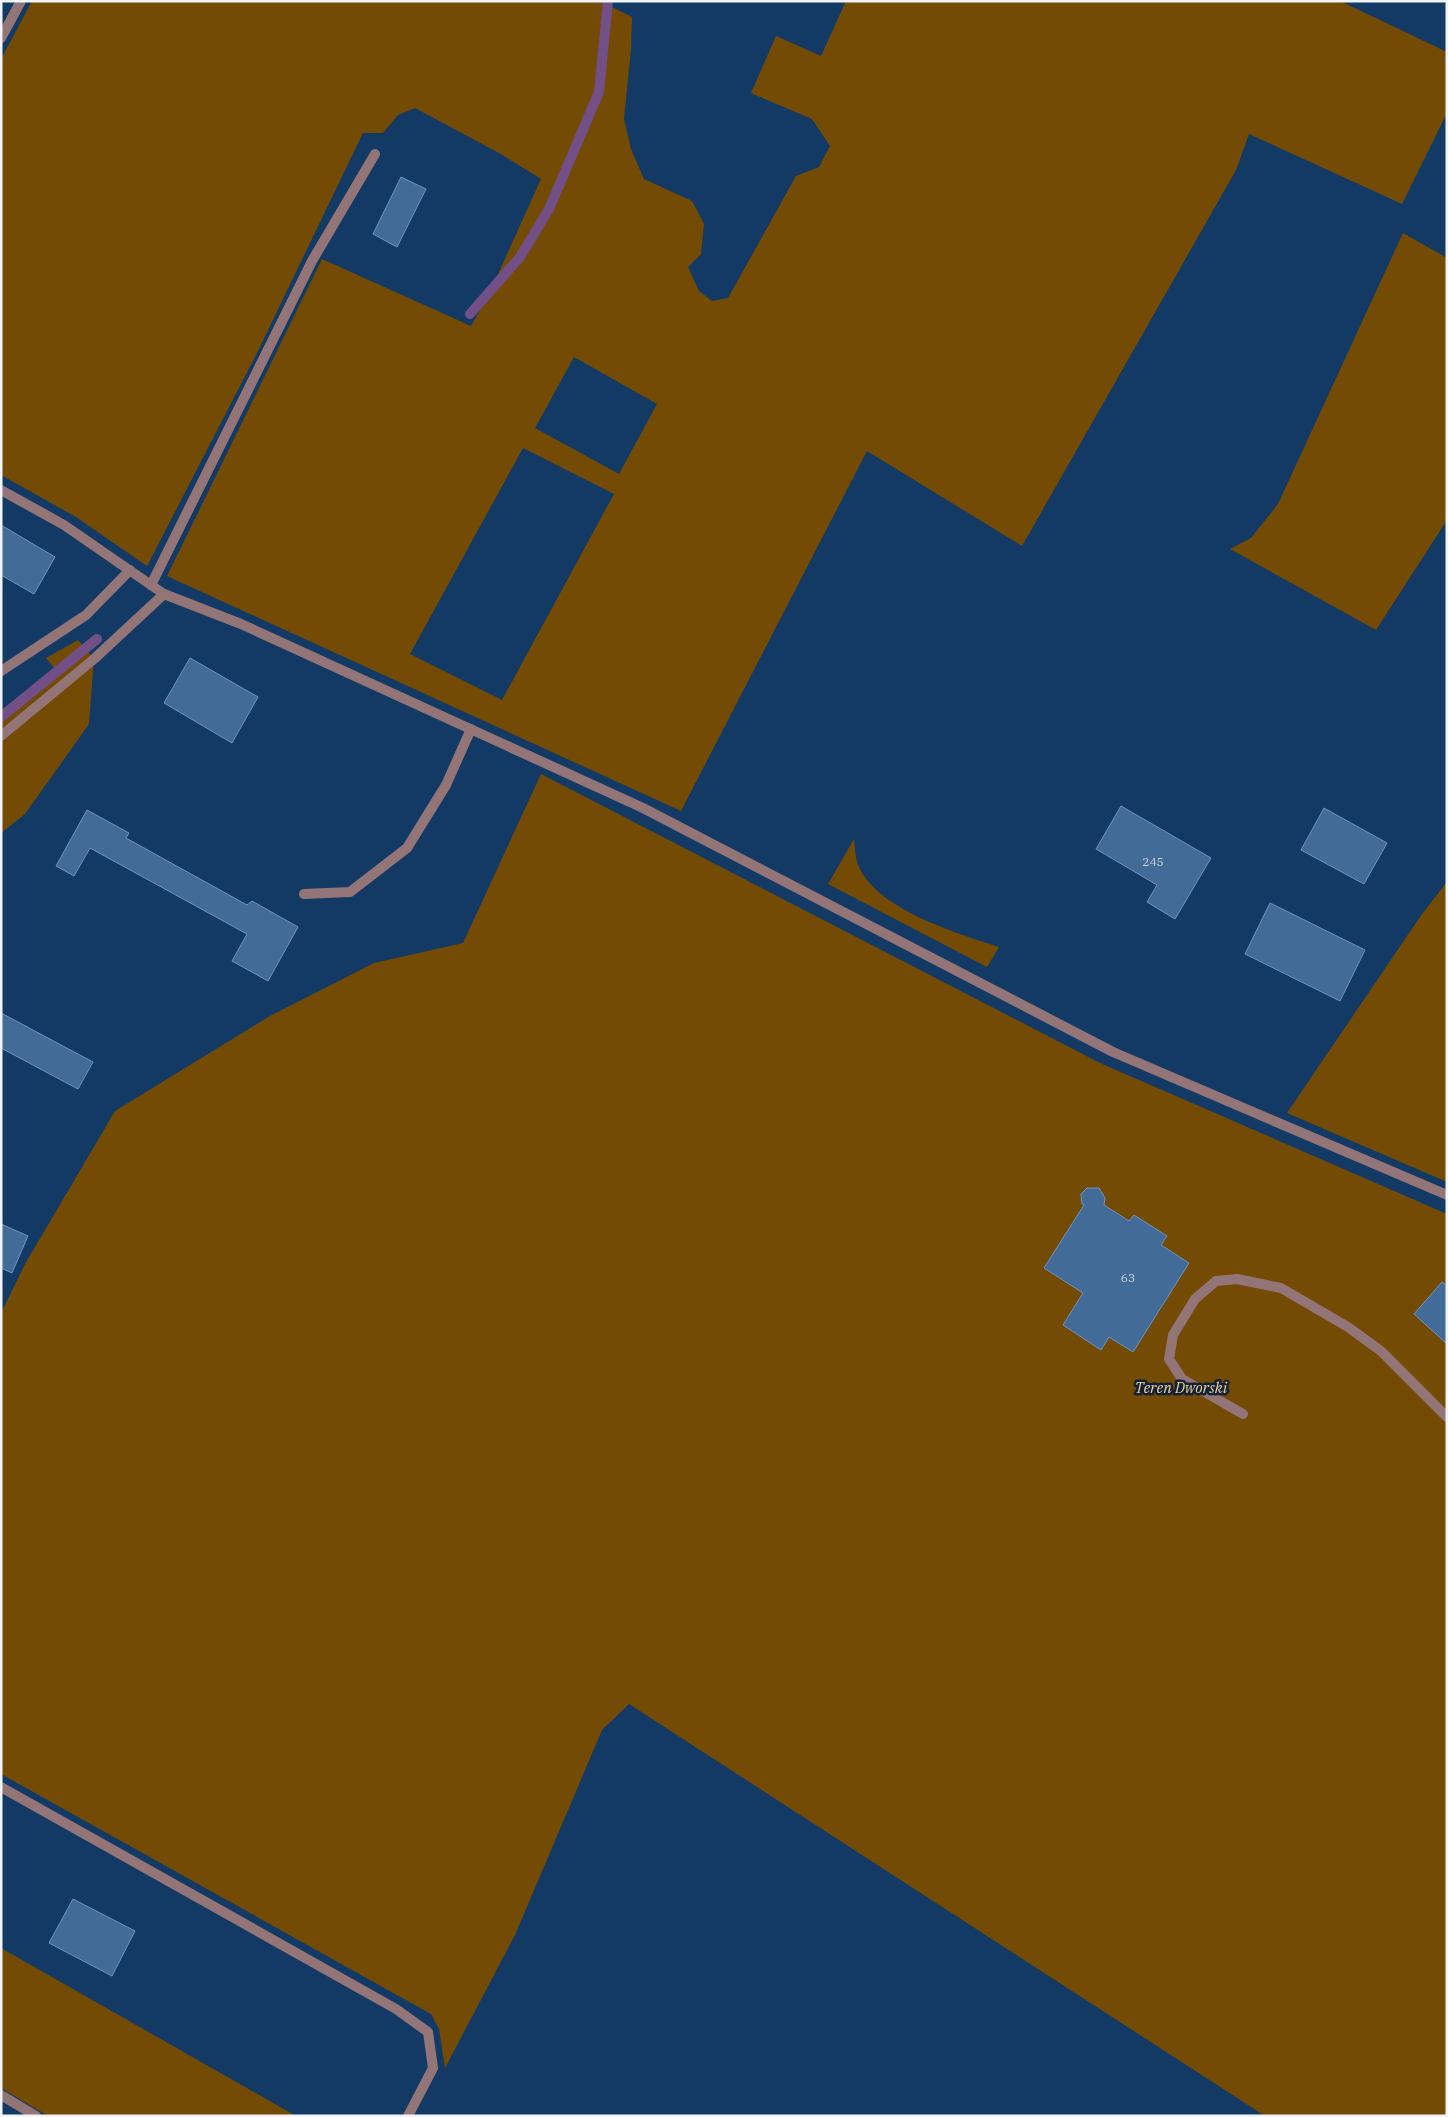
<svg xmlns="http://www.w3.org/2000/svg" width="1448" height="2117" font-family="'IBM Plex Serif',serif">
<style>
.green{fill:#744b04;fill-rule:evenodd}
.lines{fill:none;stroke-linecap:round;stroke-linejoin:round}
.stream{stroke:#734f87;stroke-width:10}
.building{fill:#436b98;stroke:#6b95c5}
.lane{stroke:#937477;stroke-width:10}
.street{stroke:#937477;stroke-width:10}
.labels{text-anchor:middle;stroke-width:5;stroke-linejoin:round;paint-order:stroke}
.number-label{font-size:12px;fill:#c6d2e2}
.park-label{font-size:15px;font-style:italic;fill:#f6cf9f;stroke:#112235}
</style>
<rect width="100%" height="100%" fill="#133a64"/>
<g class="green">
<path d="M32 1H600L632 17 631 49 624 119 631 149 644 179 692 201 704 224 701 254 688 267 699 291 712 301 728 298 796 176 819 167 830 146 812 119 751 93 776 36 821 56 846 1H1340L1447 52V113L1402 204 1249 134 1236 170 1022 546 867 451 681 811 167 576 322 259 471 326 490 292 541 179 499 153 415 108 398 115 383 133H363L256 355 147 566 76 517 1 475V59ZM574 357 657 404 619 474 535 428ZM523 448 614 494 502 700 410 654Z"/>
<path d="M1403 233 1447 258V520L1376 630 1230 549 1251 538 1278 504Z"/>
<path d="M78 640 94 659 89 724 25 814 1 833V710L56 670 46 658Z"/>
<path d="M541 774 1100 1063 1447 1214V2116H1265L629 1704 602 1730 515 1935 445 2068 439 2029 431 2014 1 1774V1313L25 1264 115 1111 270 1016 374 963 463 943Z"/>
<path d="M854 839C855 846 855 855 857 862 873 909 957 933 999 947L987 967 828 884Z"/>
<path d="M1447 882V1182L1287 1113 1422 914Z"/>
<path d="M1 1949V1948L296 2116H48L1 2088Z"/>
</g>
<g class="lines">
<g class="stream">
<path d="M470 314 520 257 549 209 599 92 608 1"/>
<path d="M1 717 97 639"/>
</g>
</g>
<g class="building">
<path d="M401 177 426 189 397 247 373 234Z"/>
<path d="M1 525 55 557 34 594 1 575Z"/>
<path d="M190 658 258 697 232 743 164 703Z"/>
<path d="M1121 806 1211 858 1175 919 1147 902 1157 885 1096 849Z"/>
<path d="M1324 808 1387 843 1364 884 1301 850Z"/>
<path d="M87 810 129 833 126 838 247 905 252 901 298 927 268 981 232 961 247 934 90 848 74 876 56 866Z"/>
<path d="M1270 903 1365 950 1340 1001 1245 954Z"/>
<path d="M1 1013 93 1062 78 1089 1 1048Z"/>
<path d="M1087 1188H1099L1105 1198 1104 1205 1129 1221 1134 1215 1167 1236 1161 1245 1189 1263 1133 1352 1109 1337 1101 1350 1063 1325 1083 1293 1044 1268 1084 1205 1082 1204 1081 1194Z"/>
<path d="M1 1224 28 1236 12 1273 1 1268Z"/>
<path d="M1442 1282 1447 1286V1344L1414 1314Z"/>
<path d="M73 1899 135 1931 112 1976 49 1943Z"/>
</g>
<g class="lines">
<g class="lane">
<path d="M151 585 312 261 375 154"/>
<path d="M1 671 86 615 130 570"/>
<path d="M1 736 94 659 164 594"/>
<path d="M304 894 350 892 407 848 446 785 471 729"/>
<path d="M1243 1414 1182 1379 1169 1359 1173 1335 1195 1299 1216 1281 1237 1279 1281 1288 1348 1327 1381 1351 1447 1417"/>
<path d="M1 1787 396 2009 428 2032 433 2068 408 2116"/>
<path d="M1 2095 36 2116"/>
</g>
<g class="street">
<path d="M1 38 21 1"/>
<path d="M1 490 64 525 164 594 241 624 643 808 1113 1052 1447 1195"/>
</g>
</g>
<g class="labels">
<g class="number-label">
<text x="1153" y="866">245</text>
<text x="1128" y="1282">63</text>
</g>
<g class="park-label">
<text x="1181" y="1393">Teren Dworski</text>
</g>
</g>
<rect width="1448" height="2117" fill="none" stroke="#f1f5fb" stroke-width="5"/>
</svg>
